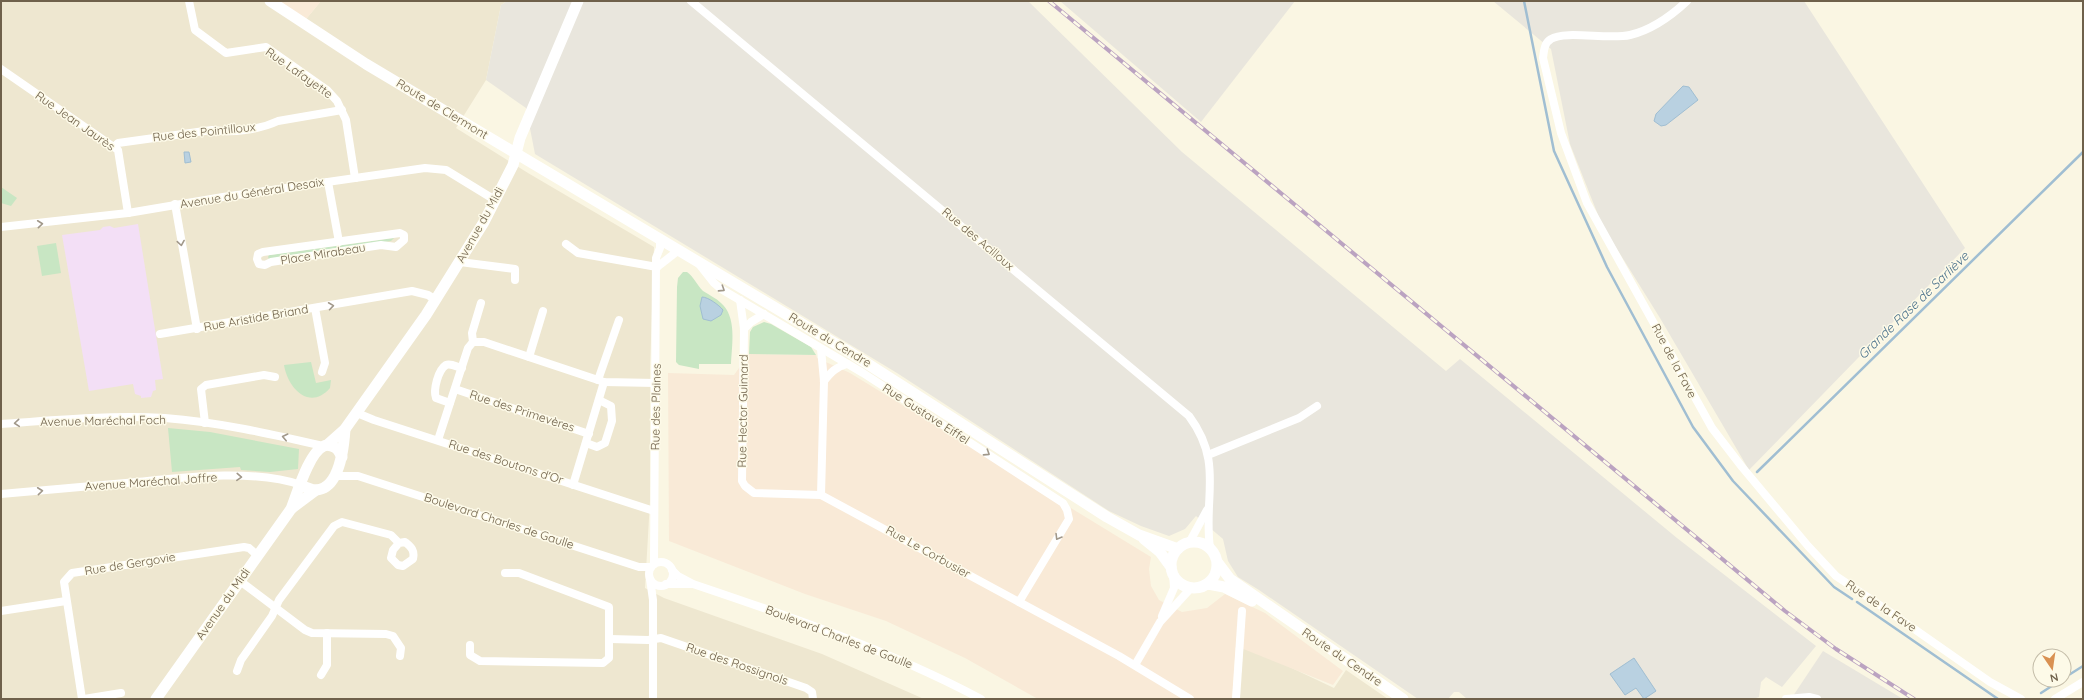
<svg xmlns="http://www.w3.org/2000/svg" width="2084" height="700" font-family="Quicksand,sans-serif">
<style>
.residential{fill:#eee7d0}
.commercial{fill:#f9ead7}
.industrial{fill:#e9e6dd}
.education{fill:#f3dff6}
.green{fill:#c8e6c3}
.water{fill:#b9d1e1;stroke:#a0bed2}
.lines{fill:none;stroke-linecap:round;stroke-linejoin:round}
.stream{stroke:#a0bed2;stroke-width:2.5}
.street{stroke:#fff;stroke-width:8}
.secondary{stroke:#fff;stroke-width:11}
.rail-casing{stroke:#bba3c1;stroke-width:4}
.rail{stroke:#fdfae8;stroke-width:2.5;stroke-dasharray:8;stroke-linecap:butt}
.oneway{stroke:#a1988a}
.labels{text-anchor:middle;stroke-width:3;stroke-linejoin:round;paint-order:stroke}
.street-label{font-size:12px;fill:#6f614b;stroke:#fdfae8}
.water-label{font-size:13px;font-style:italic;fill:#4e748d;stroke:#fdfae8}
</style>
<rect width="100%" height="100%" fill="#faf6e3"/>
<g class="residential">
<path d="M1 1H267L302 24 321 1H507L501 5 486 80 456 128 528 173 654 247 650 370V501L645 588 664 598 822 654 924 699H1Z"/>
<path d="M1243 645 1334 688 1346 670 1388 699H1239Z"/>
</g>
<g class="commercial">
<path d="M267 1H321L302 24Z"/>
<path d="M749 354 816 355 817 358 850 373 1151 557 1149 569 1151 586 1159 600 1182 612 1207 608 1225 594 1265 613 1343 671 1333 685 1236 646 1232 699H1038L965 658 886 621 805 594 669 541 668 373 734 375Z"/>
</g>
<g class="industrial">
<path d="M507 1H1028L1182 152 1446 371 1460 359 1677 538 1816 646 1782 687 1766 677 1761 682 1759 697 1753 699H1467L1459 692H1454L1448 699H1418L1259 590 1238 577 1228 561 1223 539 1196 516 1185 529 1169 536 1141 526 1109 511 897 373 535 154 526 108 486 80 501 5Z"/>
<path d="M1060 1H1295L1201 122Z"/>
<path d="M1493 1H1804L1965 248 1749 470 1660 318 1602 225 1570 144 1551 49Z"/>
<path d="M1823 651 1903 699H1791Z"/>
</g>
<path class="education" d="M138 224 163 379 155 380 156 390 153 391 151 397 141 398V396L135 394 133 384 89 391 62 235 100 230 103 227 110 226 114 228Z"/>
<g class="green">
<path d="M1 187 17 198 11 206 1 203Z"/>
<path d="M394 238 391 241 269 259 268 257 269 255Z"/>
<path d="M56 243 61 273 42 276 37 246Z"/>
<path d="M683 272H687C694 277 697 285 703 291 709 295 716 298 721 303 737 317 732 344 731 364H699V369L679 365 676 362 677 287 678 278Z"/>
<path d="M764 322 771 324 811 347 816 355 749 354 750 332 753 327Z"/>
<path d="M311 362 316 383 331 380 330 388C310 411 288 389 284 365Z"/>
<path d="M168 428 210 432 299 449 298 469 270 472 241 470 240 467 172 472Z"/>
</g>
<g class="water">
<path d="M1683 86 1689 87 1698 100 1666 125 1661 126 1654 121 1656 114Z"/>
<path d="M184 152H189L191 162 185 163Z"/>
<path d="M702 297C708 297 719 305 723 310L721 315 711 321 703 319 700 306Z"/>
<path d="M1634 658 1656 691 1644 699 1636 688 1625 695 1610 674Z"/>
</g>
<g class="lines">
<g class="stream">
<path d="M1524 1 1554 151 1607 267 1693 427 1733 481 1834 587 1852 599"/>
<path d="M1757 472 2083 152"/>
<path d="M1857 602 1998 699"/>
<path d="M2064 678 2083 666"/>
<path d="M2041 693 2061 680"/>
</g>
<g class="street">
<path d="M189 1 195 30 226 53 266 47 327 90 337 101 346 120 355 178"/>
<path d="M691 1 1189 416C1224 463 1203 497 1210 548"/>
<path d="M1687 1C1671 16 1651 30 1630 35 1609 40 1565 30 1551 39 1544 43 1544 51 1543 58L1561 133 1587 203 1712 428 1742 467 1808 546 1836 576 1890 612 1990 682 2021 699"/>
<path d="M1 69 118 150 128 213"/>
<path d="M114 147 118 143 212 130C232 133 259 130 278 121L342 110"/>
<path d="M328 182 339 242"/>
<path d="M175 204 197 329"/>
<path d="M1 227 128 213 223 197 425 168 446 170 495 200"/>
<path d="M400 233 404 235V240L396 247 381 245 271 262 265 265 259 264 257 259 258 254 263 252Z"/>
<path d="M566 244 578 253 657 267"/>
<path d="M460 262 515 269V280"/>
<path d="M699 264 714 283 721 289 863 373 1063 503 1067 510 1069 519 1019 602"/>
<path d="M657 267 679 250"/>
<path d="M740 300 744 329 742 481 745 486 754 493 821 495"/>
<path d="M315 308 325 363 322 372"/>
<path d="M744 329 751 322 764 314"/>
<path d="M160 334 412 291 428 295 436 300"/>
<path d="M473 342 472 333 481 303"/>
<path d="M821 349 824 381 821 495 1119 656 1190 699"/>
<path d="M529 357 543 311"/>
<path d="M598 380 619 320"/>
<path d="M824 381C831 372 836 367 847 364"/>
<path d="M455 389 589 434"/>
<path d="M450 403 436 398C433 390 438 370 446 365 451 363 457 367 462 368"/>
<path d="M357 413 374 420 654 511"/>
<path d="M205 423 201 389 206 385 264 375 275 377"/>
<path d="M1 424C55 420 110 415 165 418 218 422 271 434 323 446"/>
<path d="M438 440 468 348 473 342H484L604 382 656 383"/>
<path d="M586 443 597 447 605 443 612 421 611 406 599 400"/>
<path d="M1208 455 1299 418 1317 406"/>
<path d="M335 476H358L639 567H651"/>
<path d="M573 485 604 382"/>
<path d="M1 494C46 490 92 486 137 482 186 477 255 469 301 485"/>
<path d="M1189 543 1207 510"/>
<circle cx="661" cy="574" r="12"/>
<path d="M654 564 656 258 660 248V238"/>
<path d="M672 570 678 576 693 584C791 617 889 650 981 699"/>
<path d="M650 579 653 600V699"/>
<path d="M240 581 305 630 312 633 386 634 393 636 401 648 400 656"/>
<path d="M666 584H692"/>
<path d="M1 611 66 601"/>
<path d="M1162 616 1174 588 1173 573"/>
<path d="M610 639 648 640 661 638 806 688 812 692 813 699"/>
<path d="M470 645V655L480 661 603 663 609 658V607L519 573H505"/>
<path d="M1135 665 1160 622 1191 588"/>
<path d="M237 671 241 660 272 616 279 600 334 526 342 522 391 535 399 543 405 542C411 547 415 550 413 559L403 566 398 565 391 558 393 550 399 543"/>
<path d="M321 675 327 665V633"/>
<path d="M82 699 64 582 72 573 244 547 249 548 257 555"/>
<path d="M84 699 121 693"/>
<path d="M1236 699 1242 611"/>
<path d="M1786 699 1809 697 1817 699"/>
<path d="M2055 699 2083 682"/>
</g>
<g class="secondary">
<path d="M270 1 366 64 846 350 1107 517 1139 535 1178 549"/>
<path d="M327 445 345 429 426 315 484 222 513 165 520 138 578 1"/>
<path d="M301 485C305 487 311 490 316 490 340 489 344 445 345 429"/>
<path d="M292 508 316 490"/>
<path d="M1144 539 1160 552 1171 567"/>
<circle cx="1194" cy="565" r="23"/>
<path d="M1218 563 1230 579 1403 699"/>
<path d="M1208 584 1224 587 1252 601"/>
<path d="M156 699 291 509C297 494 309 452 324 446 328 444 335 447 338 450L342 457"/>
</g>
<defs>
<path id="rail" d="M1049 1 1785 611 1836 649 1914 699"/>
</defs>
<use href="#rail" class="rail-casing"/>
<use href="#rail" class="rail"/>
</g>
<defs><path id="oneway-chevron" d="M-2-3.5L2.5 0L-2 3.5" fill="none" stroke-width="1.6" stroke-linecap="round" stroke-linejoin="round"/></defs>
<g class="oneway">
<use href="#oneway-chevron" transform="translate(40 224) rotate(-6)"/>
<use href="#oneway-chevron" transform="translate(181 243) rotate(81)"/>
<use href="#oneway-chevron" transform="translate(722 289) rotate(33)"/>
<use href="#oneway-chevron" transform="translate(331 306) rotate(-8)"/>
<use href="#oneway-chevron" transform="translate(17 423) rotate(175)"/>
<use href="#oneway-chevron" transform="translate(285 437) rotate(-167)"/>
<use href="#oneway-chevron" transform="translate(987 453) rotate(33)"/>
<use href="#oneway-chevron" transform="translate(239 477) rotate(3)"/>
<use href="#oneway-chevron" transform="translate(40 491) rotate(-6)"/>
<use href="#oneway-chevron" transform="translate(1058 537) rotate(121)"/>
</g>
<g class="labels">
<g class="street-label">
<text transform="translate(299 73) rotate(35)" y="4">Rue Lafayette</text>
<text transform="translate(442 109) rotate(31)" y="4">Route de Clermont</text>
<text transform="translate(75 121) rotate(35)" y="4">Rue Jean Jaurès</text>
<text transform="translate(204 132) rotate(-6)" y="4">Rue des Pointilloux</text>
<text transform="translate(252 193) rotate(-9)" y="4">Avenue du Général Desaix</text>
<text transform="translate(480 225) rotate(-61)" y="4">Avenue du Midi</text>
<text transform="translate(978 239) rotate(40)" y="4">Rue des Acilloux</text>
<text transform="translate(323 254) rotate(-9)" y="4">Place Mirabeau</text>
<text transform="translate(256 318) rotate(-10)" y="4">Rue Aristide Briand</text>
<text transform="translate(830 340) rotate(31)" y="4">Route du Cendre</text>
<text transform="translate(1674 361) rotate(62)" y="4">Rue de la Fave</text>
<text transform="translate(656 407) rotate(-89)" y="4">Rue des Plaines</text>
<text transform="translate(522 411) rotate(18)" y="4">Rue des Primevères</text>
<text transform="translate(743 411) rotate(-89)" y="4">Rue Hector Guimard</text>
<text transform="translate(926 414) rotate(33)" y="4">Rue Gustave Eiffel</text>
<text transform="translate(103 421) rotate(-1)" y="4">Avenue Maréchal Foch</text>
<text transform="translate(506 462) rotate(18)" y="4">Rue des Boutons d'Or</text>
<text transform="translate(151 482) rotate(-4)" y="4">Avenue Maréchal Joffre</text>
<text transform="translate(499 521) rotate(18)" y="4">Boulevard Charles de Gaulle</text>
<text transform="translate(928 552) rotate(29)" y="4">Rue Le Corbusier</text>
<text transform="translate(130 564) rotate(-9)" y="4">Rue de Gergovie</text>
<text transform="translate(223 604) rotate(-55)" y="4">Avenue du Midi</text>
<text transform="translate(1881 606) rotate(34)" y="4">Rue de la Fave</text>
<text transform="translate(839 637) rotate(21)" y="4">Boulevard Charles de Gaulle</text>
<text transform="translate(1342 657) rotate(34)" y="4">Route du Cendre</text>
<text transform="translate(737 664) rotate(19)" y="4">Rue des Rossignols</text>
</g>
<g class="water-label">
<text transform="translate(1913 305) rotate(-44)" y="5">Grande Rase de Sarliève</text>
</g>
</g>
<rect width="2084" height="700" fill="none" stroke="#6f614b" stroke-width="4"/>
<g transform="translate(2052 668) rotate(167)"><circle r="19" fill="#fdfae8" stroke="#c4bda9"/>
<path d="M0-3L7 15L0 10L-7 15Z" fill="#d99152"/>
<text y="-6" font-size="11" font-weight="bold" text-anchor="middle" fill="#6f614b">N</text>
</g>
</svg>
